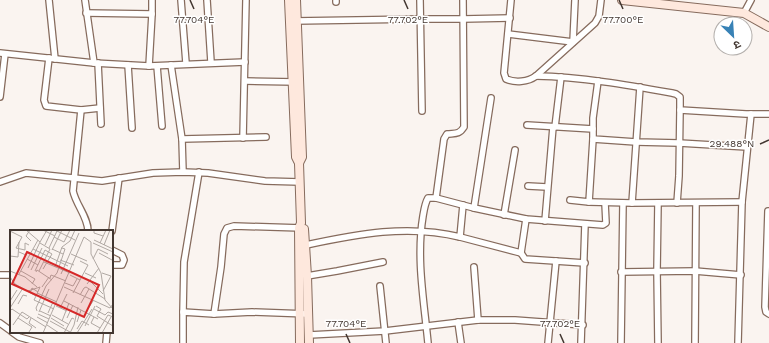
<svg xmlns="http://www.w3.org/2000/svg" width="769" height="343" font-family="'Work Sans','Noto Sans Devanagari',sans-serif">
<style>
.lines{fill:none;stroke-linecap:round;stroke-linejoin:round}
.street-casing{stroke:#866b5d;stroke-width:8}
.secondary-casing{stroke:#866b5d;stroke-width:10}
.street{stroke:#fff;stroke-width:5.5}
.secondary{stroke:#fee8dd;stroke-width:8}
.ticks{fill:none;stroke:#423630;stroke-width:1.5}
.inset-road{fill:none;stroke:#b0a8a3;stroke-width:1}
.view{fill:#d62828;fill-opacity:0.15;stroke:#d62828;stroke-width:2}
.inset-edge{fill:none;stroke:#423630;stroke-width:2}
.ticks-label{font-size:10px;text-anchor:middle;fill:#423630;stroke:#fff;stroke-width:3;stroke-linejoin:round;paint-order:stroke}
</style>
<rect width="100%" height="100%" fill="#faf4f0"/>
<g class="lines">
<defs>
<g id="street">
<path d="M49 0 55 59"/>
<path d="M85 0 94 63"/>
<path d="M181 0 186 63"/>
<path d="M207 0 211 62"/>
<path d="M336 0V2"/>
<path d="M420 0 422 111"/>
<path d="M511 0 504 73 506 79C515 83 528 82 536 76L595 23 599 16 601 0"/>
<path d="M86 13 152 14"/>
<path d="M744 13 751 0"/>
<path d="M294 21 420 19H463L510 18"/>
<path d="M508 34 573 42 575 0"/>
<path d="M0 53 94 63 149 66 245 62"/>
<path d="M49 58 44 100 46 106 81 110 100 108"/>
<path d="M98 63 101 124"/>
<path d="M128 65 132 128"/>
<path d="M171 65 182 139 183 172"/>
<path d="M149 66 152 14V0"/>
<path d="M157 66 162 126"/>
<path d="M536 76C582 77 627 85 672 93L676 94 680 97V110L746 114H769"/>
<path d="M245 81 296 82"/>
<path d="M598 81 593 118V139L636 142 679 143 747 147"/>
<path d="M0 97 5 54"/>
<path d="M81 110 73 191C76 205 88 217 88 231"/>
<path d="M527 125 593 129"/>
<path d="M555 127 561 77"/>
<path d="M243 138 246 0"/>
<path d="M182 139 266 137"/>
<path d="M0 182 26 173 102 181 153 173 183 172 208 173 265 181 300 182"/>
<path d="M528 186 547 187"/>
<path d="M436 198 444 139 447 134C455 133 459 135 464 127L463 0"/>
<path d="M570 200 589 202 593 139"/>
<path d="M589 202 632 203 742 202"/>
<path d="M632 203 640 87"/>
<path d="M658 203 657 271 658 343"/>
<path d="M677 203 679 176 680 110"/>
<path d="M474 208 491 98"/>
<path d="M768 211 765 307 766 312 769 314"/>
<path d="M504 215 515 150"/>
<path d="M545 221 553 127"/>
<path d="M112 231 119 178"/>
<path d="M460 237 521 253 526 219"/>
<path d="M306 245C357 234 408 224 460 237L463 205"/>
<path d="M112 250 122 255 124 260 122 265H112"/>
<path d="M521 253 525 259 585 263"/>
<path d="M474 267 478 320"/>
<path d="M621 272 695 271 741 275"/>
<path d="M0 275H11"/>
<path d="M307 276 337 271 383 262"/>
<path d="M380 286 386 343"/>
<path d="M183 312 184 262 199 172"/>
<path d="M214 314 221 267 224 234 227 228 234 226 302 228"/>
<path d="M458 322 461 343"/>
<path d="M0 323 11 331"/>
<path d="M12 332 19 337 40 343"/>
<path d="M309 335 385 331 478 320H515L583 325"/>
<path d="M106 343 107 332"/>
<path d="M183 343V312L214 314 252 312 308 314"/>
<path d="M428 343C424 301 416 258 423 216 424 210 425 203 428 198H436L474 208 526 219 603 225 606 223 605 203"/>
<path d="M548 343 556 261"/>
<path d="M581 343 585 224"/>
<path d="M621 343 623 203"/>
<path d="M695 343 696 203"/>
<path d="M738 343 742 202 751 114"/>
</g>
<g id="secondary">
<path d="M289 0 296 157 299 163"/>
<path d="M296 0 302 157 299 163 301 223 299 228 300 343"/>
<path d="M622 0 744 13 769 27"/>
<path d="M304 229 307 276 309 343"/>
</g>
</defs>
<use href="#street" class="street-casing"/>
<use href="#secondary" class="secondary-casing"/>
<use href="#street" class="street"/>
<use href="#secondary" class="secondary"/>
</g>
<path class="ticks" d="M190 0 194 9M404 0 408 9M619 0 623 9M760 144 769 140M346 334 350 343M560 334 564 343"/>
<g transform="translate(10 230)">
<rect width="103" height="103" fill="#faf4f0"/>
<path class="inset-road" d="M16 0 30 12 18 38M20 0 16 6 21 11M33 0 45 6M45 0 65 10M84 0V3L93 6M0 1 12 7 6 18 15 20V13L19 15M44 7 54 12 60 0M74 7 81 12V24L91 43 95 70 103 79M84 10 103 19M30 12 37 0M83 13 103 22M90 13 96 0M35 15 42 0M94 15 100 0M39 18 47 1M23 19 58 36M42 19 53 24M42 20 52 0M9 22 16 25 11 34M89 23 102 30M61 24 77 31M0 26 8 27 9 12M17 29 28 35M83 29 88 19 98 24M50 30 64 35M34 32 60 43M45 37 52 17 60 11 65 0M21 40 32 18M0 41 15 47 27 57M11 41 25 49 22 54M25 41 35 20 42 24 33 39M29 41 40 19 30 13M26 42 27 40 42 50M75 43 86 48M92 43 101 46 93 61M9 44 28 10M51 44 69 3M60 45 70 50 78 35 70 31M0 47 5 54 26 66 24 70 44 79M40 48 41 45 56 51M79 50 93 64M55 53 63 56 67 49M77 54 89 38M32 57 39 47M54 57 100 78 103 74M18 61 30 57 26 66M20 63 22 58 28 62M27 63 47 72M63 63 70 50M70 65 74 58 76 57 95 69M0 71 7 60M54 71 88 89M71 73 79 59M8 74 13 65 17 66M46 76 57 81M86 76 91 79 87 86 103 96M0 78 13 58M50 78 57 64M84 79 95 85 98 82 103 84M0 81 2 79 17 89 19 87M27 81 26 78 36 56 47 43 55 19 52 18M30 81 41 86M29 82 39 59M76 82 83 71M38 83 43 72M28 84 39 89M42 85 58 94M27 87 38 93M84 87 81 93 90 98M8 88 22 97 19 102M21 88 19 93 26 98M41 88 54 96M57 88 63 75M40 91 60 102M52 91 59 73M67 92 71 80M3 95 12 82 36 97M37 95 49 103M75 96 85 76M67 99 72 91 79 95M33 103 74 7M54 103 62 88 64 89M60 103 64 95 68 77M67 103 82 79M87 103 98 85 103 87M92 103 101 87"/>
<path class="view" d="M17 22 89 55 74 87 2 54Z"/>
<rect width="103" height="103" class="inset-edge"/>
</g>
<g class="ticks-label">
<text x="194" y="23">77.704°E</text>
<text x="408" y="23">77.702°E</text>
<text x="623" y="23">77.700°E</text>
<text x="732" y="147">29.488°N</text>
<text x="346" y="327">77.704°E</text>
<text x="560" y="327">77.702°E</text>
</g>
<g transform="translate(733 36) rotate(155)"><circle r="19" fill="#ffffff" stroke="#b3afac"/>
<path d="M0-3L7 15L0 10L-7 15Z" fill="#3882b6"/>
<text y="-6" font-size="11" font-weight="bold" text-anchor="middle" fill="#423630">उ</text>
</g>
</svg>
